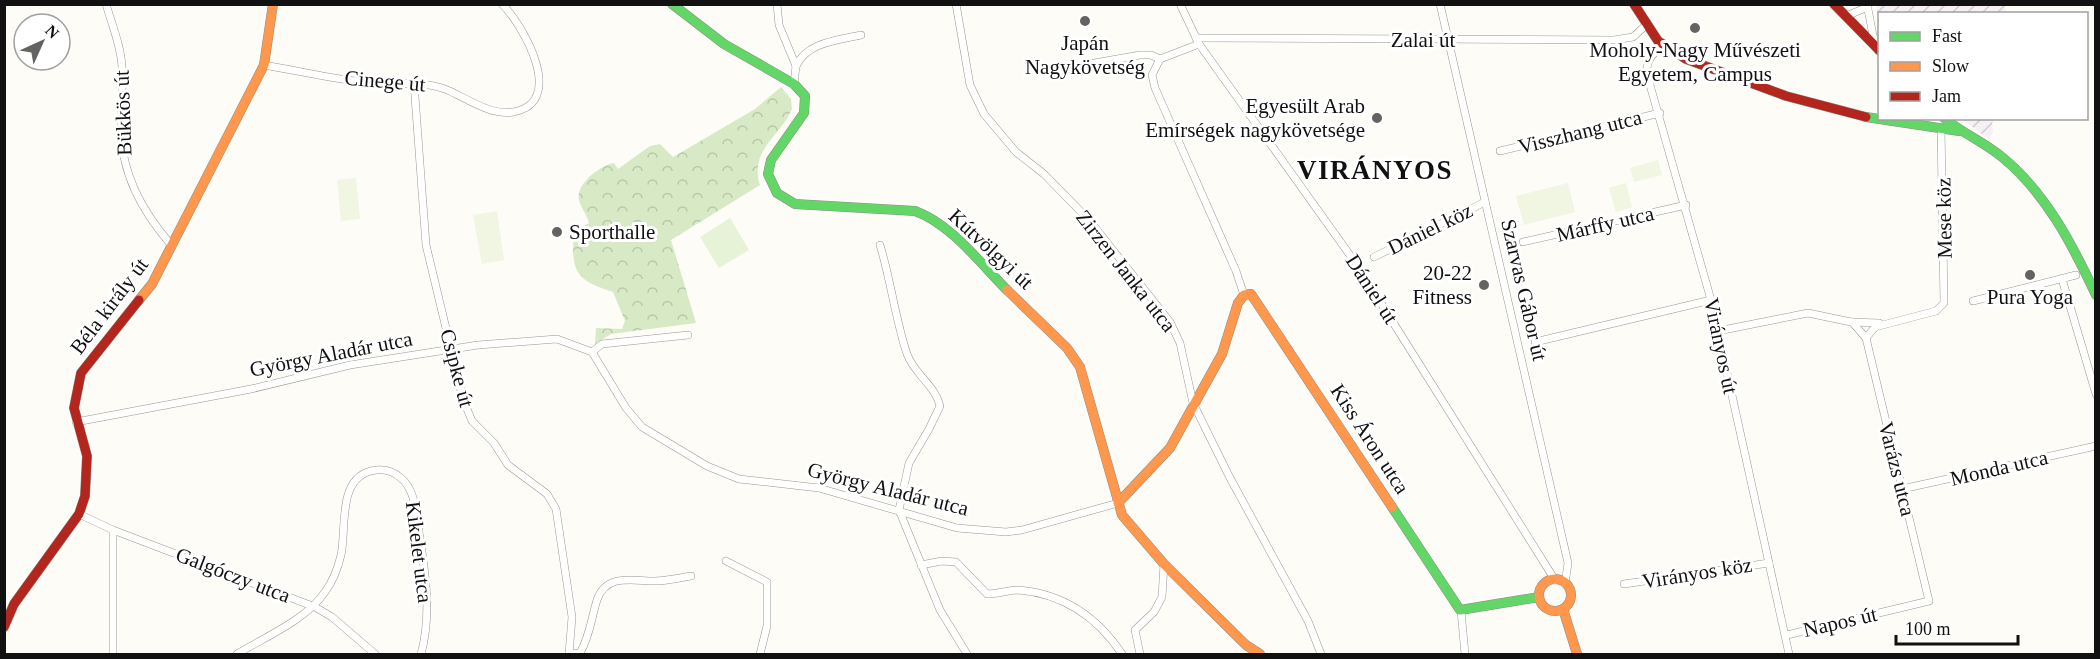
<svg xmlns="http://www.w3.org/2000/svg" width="2100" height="659" font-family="Georgia,serif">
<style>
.industrial{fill:url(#industrial-furrows)}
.forest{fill:url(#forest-crowns)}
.park{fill:#e7f3d7}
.pitch{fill:#f0f6e1}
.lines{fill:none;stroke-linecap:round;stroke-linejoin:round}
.street-casing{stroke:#979795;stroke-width:8}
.fast-casing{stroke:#8e8d8b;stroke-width:10}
.slow-casing{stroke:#8e8d8b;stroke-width:10}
.jam-casing{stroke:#8e8d8b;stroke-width:10}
.street{stroke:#fffffe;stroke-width:7}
.fast{stroke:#63d668;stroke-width:9}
.slow{stroke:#ff974d;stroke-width:9}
.jam{stroke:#b3261e;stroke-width:9}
.poi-dot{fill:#646362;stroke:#fff;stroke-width:2}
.labels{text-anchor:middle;stroke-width:6;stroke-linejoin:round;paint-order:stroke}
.street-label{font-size:21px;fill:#111;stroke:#fff}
.poi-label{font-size:21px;fill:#111;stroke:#fff}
.district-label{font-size:27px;font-weight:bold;letter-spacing:1.5px;fill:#111;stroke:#fff}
</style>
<defs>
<pattern id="industrial-furrows" width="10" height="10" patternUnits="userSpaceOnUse" patternTransform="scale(1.5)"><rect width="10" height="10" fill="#f5f0f3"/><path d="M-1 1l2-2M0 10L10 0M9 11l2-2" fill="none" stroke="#d1cdcf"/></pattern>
<pattern id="forest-crowns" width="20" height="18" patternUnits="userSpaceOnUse" patternTransform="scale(1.5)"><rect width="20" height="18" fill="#d8eac5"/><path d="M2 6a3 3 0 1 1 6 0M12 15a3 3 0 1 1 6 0" fill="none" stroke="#b8c8a8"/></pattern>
</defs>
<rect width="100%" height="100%" fill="#fdfcf7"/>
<g class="industrial">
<path d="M1876 5H2005L2006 13 1880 14 1879 20Z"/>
<path d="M1962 119H1994L1992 123 1993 132 1989 139Z"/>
</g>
<path class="forest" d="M781 87 791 99 792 109C780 137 749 150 760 185L671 240 696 323 611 334 595 344 596 328 622 329 625 321 613 292C574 280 571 270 574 231L589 223C587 215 581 208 579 200 575 185 600 165 614 163L618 169 650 146 660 144 673 157 755 109Z"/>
<path class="park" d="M730 218 749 250 719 268 700 237Z"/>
<g class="pitch">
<path d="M1658 160 1662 175 1634 182 1630 168Z"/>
<path d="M356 178 360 219 341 221 337 180Z"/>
<path d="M1568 183 1575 212 1524 225 1516 196Z"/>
<path d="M1626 183 1632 207 1616 212 1609 188Z"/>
<path d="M497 211 504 260 482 264 473 215Z"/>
</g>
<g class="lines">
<defs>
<g id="street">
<path d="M106 4C112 25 121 46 122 67 123 87 121 107 121 127 121 174 142 211 172 246"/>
<path d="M777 4 779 25 796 66 794 84"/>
<path d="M956 4 970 85 984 114 1016 152 1044 174 1089 220 1170 322 1180 343 1193 403 1229 476 1308 621 1321 654"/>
<path d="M1180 4 1199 44 1357 265 1555 580"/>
<path d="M1440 4 1568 563 1565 584"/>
<path d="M1867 4 1875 46"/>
<path d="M1846 16 1868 7"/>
<path d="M1196 38 1614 40 1633 37 1645 26"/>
<path d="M1661 44 1649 60 1646 71 1711 300 1789 654"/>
<path d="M1160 59 1152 75 1155 88 1236 271 1244 295"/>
<path d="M264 65C300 71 336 80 372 83 397 85 421 80 445 89 465 97 490 116 513 112 567 103 524 26 502 4"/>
<path d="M796 66C807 42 839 40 861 35"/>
<path d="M1049 71 1140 55H1151L1160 59 1199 44"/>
<path d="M414 83 426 245 463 399 472 421 494 443 508 465 547 494 556 509 572 617 569 654"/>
<path d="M1500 151 1660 113"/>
<path d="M1523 242 1686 205"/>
<path d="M880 245C891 281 895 318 907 354 914 374 935 385 940 406L929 429 909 463 899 510 940 610 967 654"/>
<path d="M1374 257 1485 202"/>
<path d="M2062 279 2096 394"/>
<path d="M1973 301 2076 275"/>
<path d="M1852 322 1866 338"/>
<path d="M1718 331 1808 313 1851 322 1879 323"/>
<path d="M1866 338 1875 327 1936 311 1944 303 1941 129"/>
<path d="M1535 342 1711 300"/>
<path d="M592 352 602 344 688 335"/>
<path d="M76 422 251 389 350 365 478 345 557 339 592 352 626 408 642 427 707 466 739 479 819 488 957 528 1006 532 1022 530 1118 503"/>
<path d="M1902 489 2096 446"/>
<path d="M79 514 113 530 315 607 332 617 375 654"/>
<path d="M726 561 767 582V626L760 654"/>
<path d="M921 565 942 561 956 562 987 594C998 594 1008 590 1019 590 1064 594 1098 618 1122 654"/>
<path d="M1624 584 1769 563"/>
<path d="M1461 611 1465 654"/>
<path d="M1787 635 1929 601 1866 338"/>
<path d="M113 654V530"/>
<path d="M237 654C265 637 306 620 325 592 333 581 338 568 341 555 347 528 336 475 376 470 385 469 394 472 401 478 413 488 415 505 417 519 424 564 433 611 421 654"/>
<path d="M569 654 580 653C590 636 591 619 597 600 606 573 633 581 654 581 666 581 679 578 691 576"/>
<path d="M1140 654 1135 630 1154 612 1162 597 1164 564"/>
</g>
<g id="fast">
<path d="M672 4 724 44 794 84 805 96 804 113 771 160 768 174 777 193 795 204 915 211C951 224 980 263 1007 290"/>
<path d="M1866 117 1959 131"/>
<path d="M1944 118C1962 133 1984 142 2002 157 2046 193 2072 244 2096 295"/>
<path d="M1392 507 1460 610 1539 597"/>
</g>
<g id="slow">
<path d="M1007 290 1067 348 1080 367 1122 515 1164 564 1246 645 1260 654"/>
<path d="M139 300 152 284 264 65 273 4"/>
<path d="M1118 503 1170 448 1222 354 1238 303 1244 295 1251 294 1392 507"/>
<circle cx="1555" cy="595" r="16"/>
<path d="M1563 609 1577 654"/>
</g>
<g id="jam">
<path d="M1634 4 1658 41 1686 59 1786 96 1866 117"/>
<path d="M1834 4 1880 51"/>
<path d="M4 627 14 604 79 514 85 496 87 456 74 408 81 373 139 300"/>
</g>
</defs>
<use href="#street" class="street-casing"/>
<use href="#fast" class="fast-casing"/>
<use href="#slow" class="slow-casing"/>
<use href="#jam" class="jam-casing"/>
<use href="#street" class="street"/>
<use href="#fast" class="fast"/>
<use href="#slow" class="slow"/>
<use href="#jam" class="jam"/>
</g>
<g class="poi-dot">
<circle cx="1085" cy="21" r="6"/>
<circle cx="1695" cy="28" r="6"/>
<circle cx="1377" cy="118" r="6"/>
<circle cx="557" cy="232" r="6"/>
<circle cx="2030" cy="275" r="6"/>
<circle cx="1484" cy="285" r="6"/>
</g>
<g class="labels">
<g class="street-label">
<text x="1423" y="47">Zalai út</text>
<text transform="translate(385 81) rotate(5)" y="7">Cinege út</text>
<text transform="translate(123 113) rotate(-92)" y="7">Bükkös út</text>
<text transform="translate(1580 132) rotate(-14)" y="7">Visszhang utca</text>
<text transform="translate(1944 218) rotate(-91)" y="7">Mese köz</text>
<text transform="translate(1605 224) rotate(-13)" y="7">Márffy utca</text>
<text transform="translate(1430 229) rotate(-26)" y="7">Dániel köz</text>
<text transform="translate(991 249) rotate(43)" y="7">Kútvölgyi út</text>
<text transform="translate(1126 271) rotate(52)" y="7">Zirzen Janka utca</text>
<text transform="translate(1372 289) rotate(57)" y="7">Dániel út</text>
<text transform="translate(1524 290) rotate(77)" y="7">Szarvas Gábor út</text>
<text transform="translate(109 306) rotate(-53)" y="7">Béla király út</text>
<text transform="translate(1721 346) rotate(78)" y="7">Virányos út</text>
<text transform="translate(331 354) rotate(-11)" y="7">György Aladár utca</text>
<text transform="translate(457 368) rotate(75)" y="7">Csipke út</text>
<text transform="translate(1370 439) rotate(57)" y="7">Kiss Áron utca</text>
<text transform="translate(1999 468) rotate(-13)" y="7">Monda utca</text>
<text transform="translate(1897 469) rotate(76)" y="7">Varázs utca</text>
<text transform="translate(888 489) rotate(14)" y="7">György Aladár utca</text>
<text transform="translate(419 552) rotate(83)" y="7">Kikelet utca</text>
<text transform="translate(1697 573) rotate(-9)" y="7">Virányos köz</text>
<text transform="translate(233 575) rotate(21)" y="7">Galgóczy utca</text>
<text transform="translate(1840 622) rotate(-13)" y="7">Napos út</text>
</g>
<g class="poi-label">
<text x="1085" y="50">Japán<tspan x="1085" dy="24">Nagykövetség</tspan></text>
<text x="1695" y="57">Moholy-Nagy Művészeti<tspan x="1695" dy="24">Egyetem, Campus</tspan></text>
<text x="1365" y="113" text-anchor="end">Egyesült Arab<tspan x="1365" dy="24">Emírségek nagykövetsége</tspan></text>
<text x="569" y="239" text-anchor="start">Sporthalle</text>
<text x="1472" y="280" text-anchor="end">20-22<tspan x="1472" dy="24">Fitness</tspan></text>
<text x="2030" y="304">Pura Yoga</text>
</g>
<g class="district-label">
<text x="1375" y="179">VIRÁNYOS</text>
</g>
</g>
<rect width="2100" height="659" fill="none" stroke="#111111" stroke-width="12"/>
<rect x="1878" y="12" width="210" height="108" fill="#ffffff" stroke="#a0a0a0" stroke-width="1.5"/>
<rect x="1890" y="32" width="30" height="9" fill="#63d668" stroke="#a0a0a0" stroke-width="1.5"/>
<text x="1932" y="42" font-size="18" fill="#111111">Fast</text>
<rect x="1890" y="62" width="30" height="9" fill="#ff974d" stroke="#a0a0a0" stroke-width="1.5"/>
<text x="1932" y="72" font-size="18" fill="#111111">Slow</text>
<rect x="1890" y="92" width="30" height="9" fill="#b3261e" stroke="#a0a0a0" stroke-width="1.5"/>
<text x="1932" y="102" font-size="18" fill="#111111">Jam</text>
<g transform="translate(42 42) rotate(45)"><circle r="28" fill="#ffffff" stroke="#a0a0a0" stroke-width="1.5"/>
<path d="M0-4.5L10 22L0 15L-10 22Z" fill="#646362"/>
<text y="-9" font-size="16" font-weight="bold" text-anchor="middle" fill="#111111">N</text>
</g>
<path d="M1896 635v9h122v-9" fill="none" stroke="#111111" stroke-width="3"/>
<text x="1905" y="635" font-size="18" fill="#111111" stroke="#ffffff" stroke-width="4.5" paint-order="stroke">100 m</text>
</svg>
